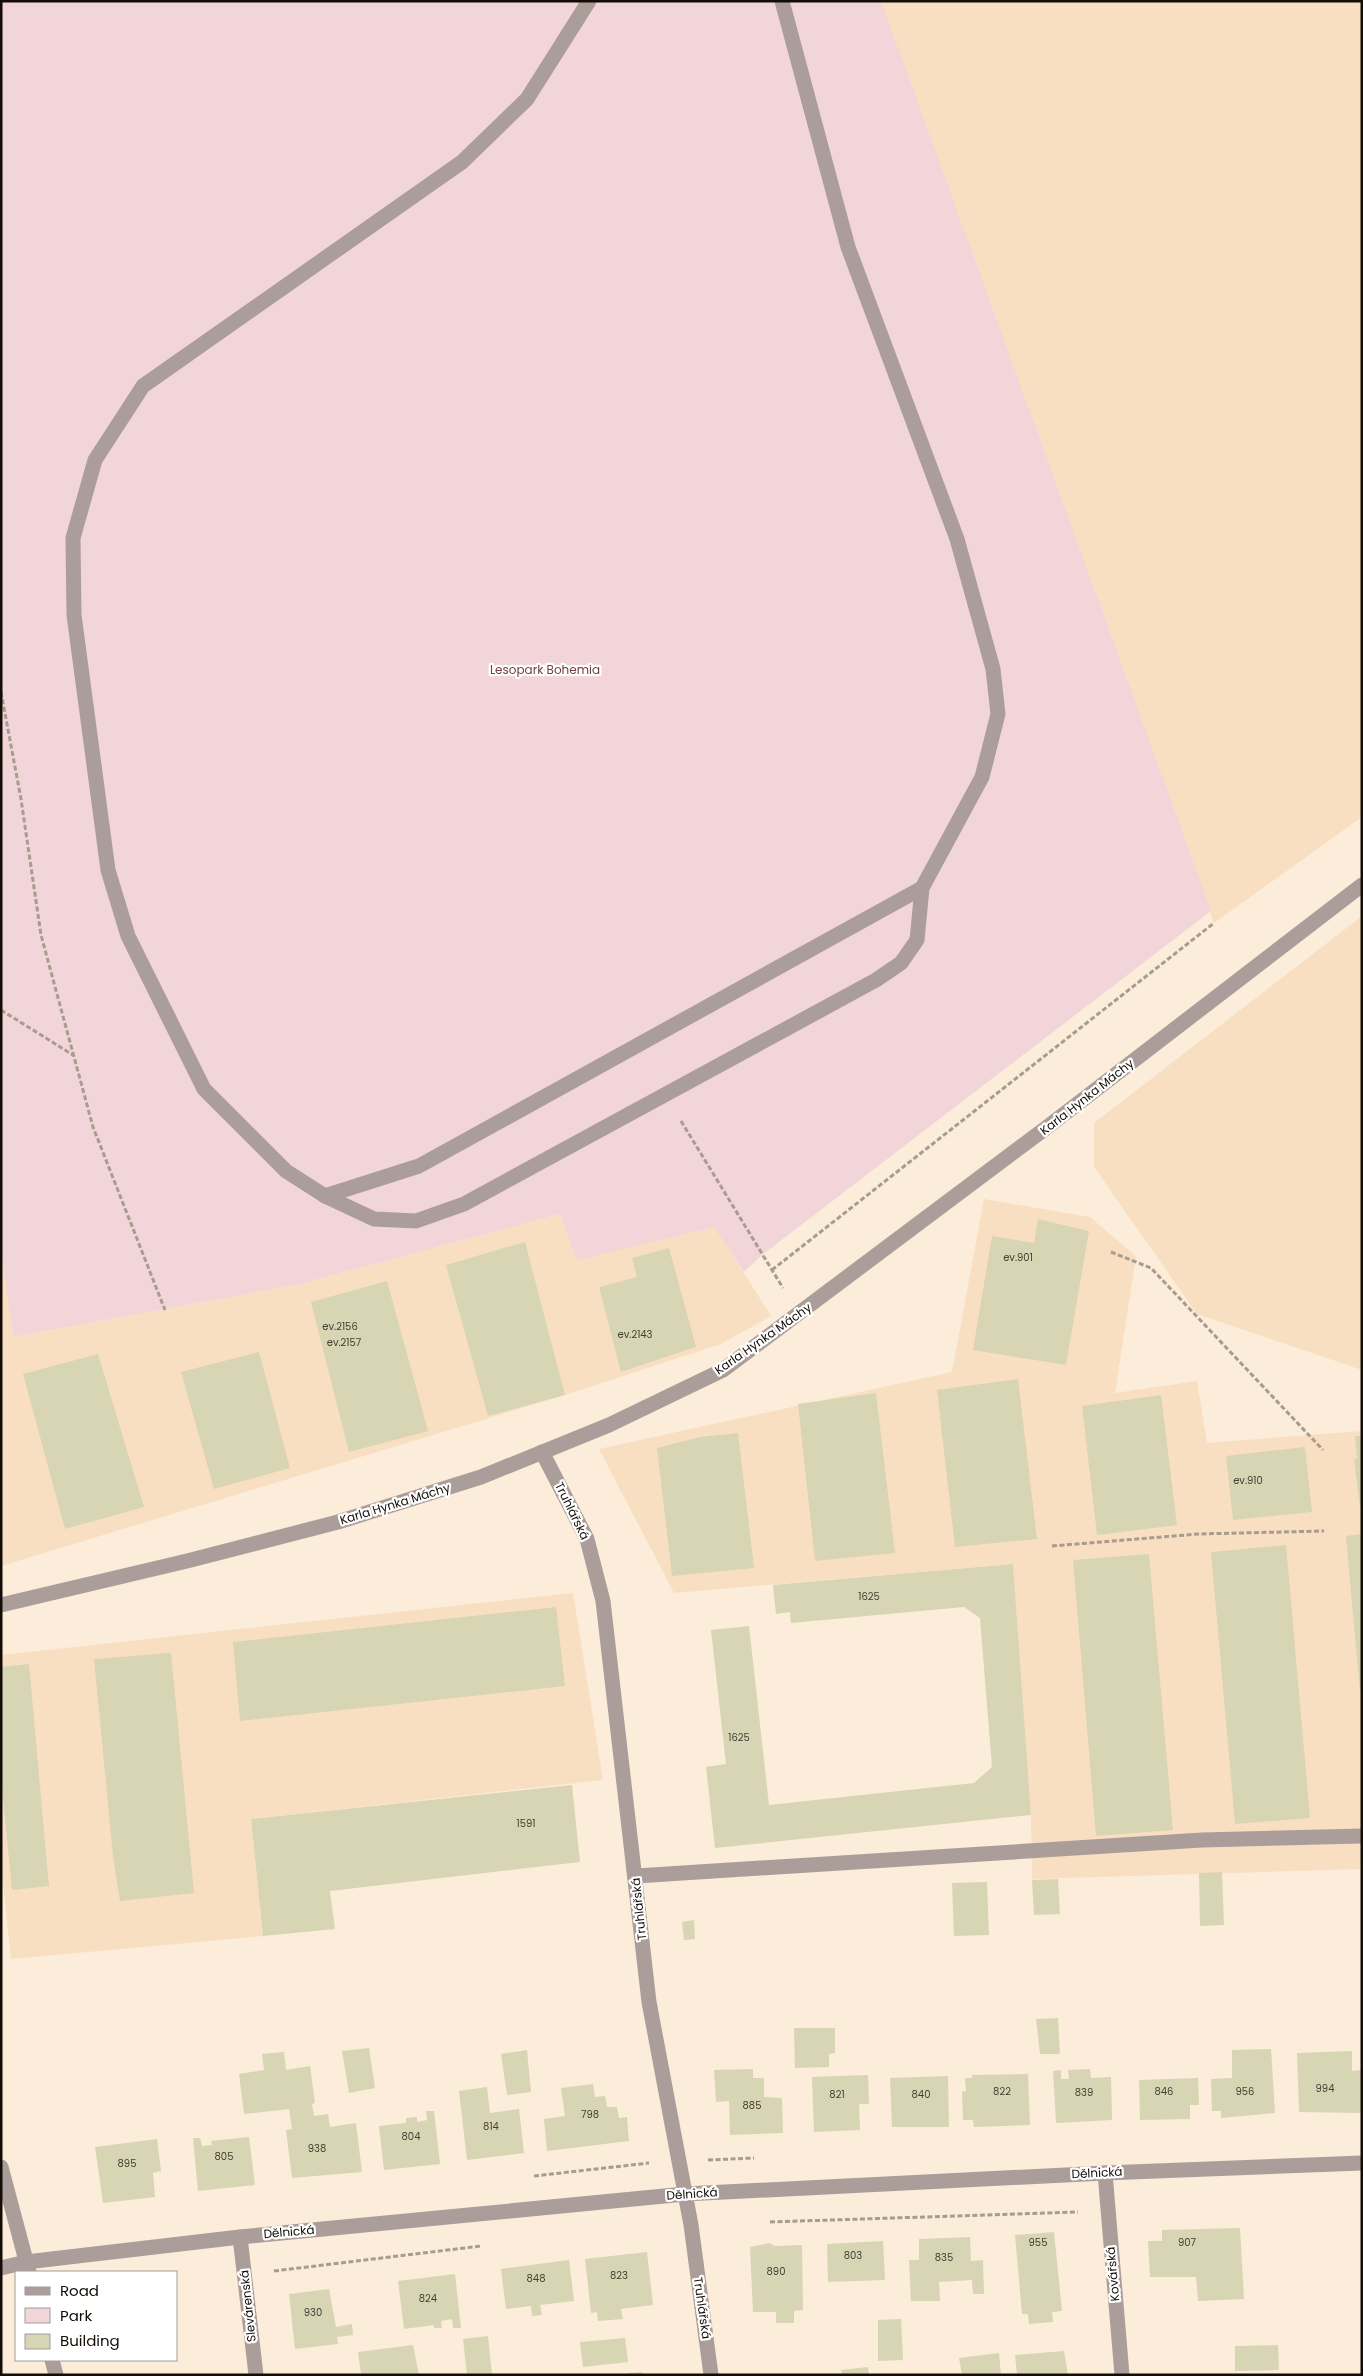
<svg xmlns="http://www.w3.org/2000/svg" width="1363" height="2376" font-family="Poppins,sans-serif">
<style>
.built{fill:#f8dfc2}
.green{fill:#f2d5d8}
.building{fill:#d8d5b4}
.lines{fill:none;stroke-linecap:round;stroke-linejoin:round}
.path{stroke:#a89c8e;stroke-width:3;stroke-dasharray:5 2.5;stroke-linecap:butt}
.minor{stroke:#ab9e9a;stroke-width:15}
.labels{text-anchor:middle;stroke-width:4.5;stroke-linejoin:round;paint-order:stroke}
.number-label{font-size:10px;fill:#443f32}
.park-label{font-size:12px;fill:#754048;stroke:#fff}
.street-label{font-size:12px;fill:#130d06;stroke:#fff}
</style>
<rect width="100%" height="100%" fill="#fcecda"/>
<g class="built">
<path d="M880 1H1362V817L1214 923Z"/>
<path d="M1362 916V1370L1197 1314 1094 1167V1123Z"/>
<path d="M984 1199 1090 1217 1136 1256 1115 1393 1197 1381 1207 1443 1362 1431V1869L1032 1879 1031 1815 1013 1564 674 1593 599 1449 952 1372Z"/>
<path d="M560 1214 651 1241 715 1227 771 1316 721 1344 565 1395 1 1566V1248L13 1337 300 1284Z"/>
<path d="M573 1593 603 1780 251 1819 263 1936 11 1959 1 1864V1655Z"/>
</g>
<path class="green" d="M1 1H881L1211 911 762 1255 744 1272 714 1227 577 1260 560 1214 300 1284 13 1337 1 1248Z"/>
<g class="building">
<path d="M1038 1219 1089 1231 1066 1365 973 1350 992 1236 1034 1243Z"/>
<path d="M525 1242 565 1395 488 1416 446 1265Z"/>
<path d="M669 1248 696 1347 621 1372 599 1287 637 1277 632 1258Z"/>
<path d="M387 1281 428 1431 349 1452 311 1302Z"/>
<path d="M259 1352 290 1468 214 1489 181 1372Z"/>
<path d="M98 1354 144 1507 65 1529 23 1374Z"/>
<path d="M1018 1379 1037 1539 955 1547 937 1390Z"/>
<path d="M876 1393 895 1553 815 1561 798 1404Z"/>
<path d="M1161 1395 1177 1525 1097 1535 1082 1406Z"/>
<path d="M738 1433 754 1568 672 1576 657 1448 700 1437Z"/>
<path d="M1355 1436H1362V1507H1360L1354 1459H1357Z"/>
<path d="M1305 1447 1312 1512 1233 1520 1226 1456Z"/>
<path d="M1362 1534V1692H1360L1346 1536Z"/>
<path d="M1286 1545 1310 1818 1235 1824 1211 1552Z"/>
<path d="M1149 1554 1173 1830 1096 1836 1073 1560Z"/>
<path d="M1013 1564 1031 1815 715 1848 706 1767 726 1764 711 1630 749 1626 769 1805 974 1783 992 1767 980 1618 964 1607 791 1623 790 1612 776 1614 773 1585Z"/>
<path d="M556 1607 565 1686 240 1721 233 1642Z"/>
<path d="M171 1653 194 1893 120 1901 113 1856 94 1659Z"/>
<path d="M29 1664 49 1886 12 1890 1 1777V1667Z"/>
<path d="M572 1785 580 1862 330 1891 335 1929 263 1936 251 1819Z"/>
<path d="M1222 1872 1224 1925 1200 1926 1199 1873Z"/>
<path d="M1058 1879 1060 1914 1034 1915 1032 1880Z"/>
<path d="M987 1882 989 1935 954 1936 952 1883Z"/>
<path d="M694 1920 695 1939 684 1940 682 1922Z"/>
<path d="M1058 2018 1060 2054H1040L1036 2019Z"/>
<path d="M794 2028H835V2053L829 2054V2067L795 2068Z"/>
<path d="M369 2048 375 2088 349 2093 342 2051Z"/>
<path d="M1271 2049 1275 2113 1221 2118V2111H1212L1211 2079 1232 2078V2050Z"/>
<path d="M527 2050 531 2092 507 2095 501 2054Z"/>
<path d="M1352 2051V2071L1361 2070 1362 2113 1299 2112 1297 2053Z"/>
<path d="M284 2052 286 2070 310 2066 315 2103 312 2104 314 2116 328 2114 330 2127 356 2123 362 2172 292 2178 286 2130 292 2129 289 2109 244 2114 239 2074 264 2070 262 2054Z"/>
<path d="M753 2069V2078H764V2097L782 2098 783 2133 730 2135 729 2101 716 2102 714 2070Z"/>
<path d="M1090 2069 1091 2078 1111 2077 1112 2120 1056 2123 1053 2071 1061 2070V2079H1069L1068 2070Z"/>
<path d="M1028 2074 1030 2125 974 2127 973 2120H963L962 2092 966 2091 965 2078H972V2075Z"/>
<path d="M868 2075 869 2104H859L860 2130 814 2132 812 2077Z"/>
<path d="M948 2076 949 2127H892L890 2078Z"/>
<path d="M1198 2078 1199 2105H1190V2119L1140 2120 1139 2080Z"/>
<path d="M593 2084 595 2097 605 2096 607 2107H617L619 2118 627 2117 629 2141 547 2151 544 2119 565 2116 561 2088Z"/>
<path d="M487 2087 490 2113 519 2109 524 2153 467 2160 459 2091Z"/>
<path d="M426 2111H434L440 2164 384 2170 379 2126 406 2123V2118L417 2117V2122L427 2120Z"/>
<path d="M249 2137 255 2185 198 2191 193 2138H200L202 2146 212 2145 211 2141Z"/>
<path d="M157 2139 161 2171 153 2173 155 2197 103 2203 95 2147Z"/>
<path d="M1240 2228 1244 2299 1198 2301 1196 2277H1150L1148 2241H1162V2230Z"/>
<path d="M1054 2232 1062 2311 1052 2312 1053 2322 1029 2324 1028 2314H1022L1015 2235Z"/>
<path d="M970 2237 971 2261 983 2260 984 2294H973L972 2280 939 2282 940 2301H911L909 2260H919V2239Z"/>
<path d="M883 2241 885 2280 828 2282 827 2244Z"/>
<path d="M770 2243 774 2246 802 2245 803 2310 794 2311V2323H776V2312H753L750 2247Z"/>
<path d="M647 2252 653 2305 621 2309 623 2319 598 2321 597 2312 591 2313 585 2259Z"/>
<path d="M569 2260 574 2301 540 2305 542 2315 532 2316 531 2306 506 2309 501 2269Z"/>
<path d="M455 2274 461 2328H453L452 2319 441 2321 442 2328H434V2325L404 2329 398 2281Z"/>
<path d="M329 2289 336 2327 352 2324 353 2335 337 2337 338 2344 295 2349 289 2294Z"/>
<path d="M901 2319 903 2360 878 2361V2320Z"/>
<path d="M488 2336 492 2375H467L463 2339Z"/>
<path d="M625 2338 628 2362 583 2367 580 2342Z"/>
<path d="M413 2345 419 2375H361L358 2352Z"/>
<path d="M1278 2345 1279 2370 1235 2371V2346Z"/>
<path d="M1064 2351 1068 2375H1017L1015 2355Z"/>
<path d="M999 2353 1001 2375H962L959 2358Z"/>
<path d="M868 2367 869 2375H842L841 2370Z"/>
<path d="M642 2372 643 2375H628V2373Z"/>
</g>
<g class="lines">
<g class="path">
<path d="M1 692 21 799 41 935 93 1127 165 1310"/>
<path d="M1 1010 73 1055"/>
<path d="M681 1121 783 1288"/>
<path d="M1111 1252 1151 1268 1323 1450"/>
<path d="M772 1270 1214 923"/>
<path d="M1052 1546 1198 1534 1324 1531"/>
<path d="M708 2160 754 2158"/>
<path d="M534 2176 649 2163"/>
<path d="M770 2222 1078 2212"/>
<path d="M274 2271 481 2246"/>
</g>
<g class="minor">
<path d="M589 1 527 99 462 162 143 386 95 460 73 538 74 615 108 870 128 936 204 1089 286 1171 325 1196 374 1219 416 1221 464 1204 876 980 901 963 917 940 922 888 982 777 998 714 993 669 957 539 848 247 782 1"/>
<path d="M325 1196 419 1166 922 888"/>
<path d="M542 1452 587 1539 603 1601 649 2002 691 2225 711 2375"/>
<path d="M1 1605 187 1561 338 1522 481 1477 609 1425 723 1370 1046 1128 1362 885"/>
<path d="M636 1876 1202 1840 1362 1836"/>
<path d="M1 2167 29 2272"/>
<path d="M1105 2173 1122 2375"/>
<path d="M240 2237 256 2375"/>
<path d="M1 2268 26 2262 240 2237 685 2194 1105 2173 1362 2163"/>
<path d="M52 2360 56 2375"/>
</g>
</g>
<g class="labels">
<g class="number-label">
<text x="1018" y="1261">ev.901</text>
<text x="340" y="1330">ev.2156</text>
<text x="635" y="1338">ev.2143</text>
<text x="344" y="1346">ev.2157</text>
<text x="1248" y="1484">ev.910</text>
<text x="869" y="1600">1625</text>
<text x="739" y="1741">1625</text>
<text x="526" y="1827">1591</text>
<text x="1325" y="2092">994</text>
<text x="1002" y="2095">822</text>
<text x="1164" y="2095">846</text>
<text x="1245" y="2095">956</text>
<text x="1084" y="2096">839</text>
<text x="837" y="2098">821</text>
<text x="921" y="2098">840</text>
<text x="752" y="2109">885</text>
<text x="590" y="2118">798</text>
<text x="491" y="2130">814</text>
<text x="411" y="2140">804</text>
<text x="317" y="2152">938</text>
<text x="224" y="2160">805</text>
<text x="127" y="2167">895</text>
<text x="1038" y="2246">955</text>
<text x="1187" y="2246">907</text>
<text x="853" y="2259">803</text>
<text x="944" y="2261">835</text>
<text x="776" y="2275">890</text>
<text x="619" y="2279">823</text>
<text x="536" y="2282">848</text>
<text x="428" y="2302">824</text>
<text x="313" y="2316">930</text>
</g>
<g class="park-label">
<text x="545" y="674">Lesopark Bohemia</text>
</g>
<g class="street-label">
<text transform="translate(1087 1097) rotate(-38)" y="4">Karla Hynka Máchy</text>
<text transform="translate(763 1339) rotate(-35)" y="4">Karla Hynka Máchy</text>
<text transform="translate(395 1504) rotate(-17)" y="4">Karla Hynka Máchy</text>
<text transform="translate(572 1511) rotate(64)" y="4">Truhlářská</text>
<text transform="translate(639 1909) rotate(-96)" y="4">Truhlářská</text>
<text transform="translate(1097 2173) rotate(-3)" y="4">Dělnická</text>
<text transform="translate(692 2194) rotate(-4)" y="4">Dělnická</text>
<text transform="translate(289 2232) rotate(-5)" y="4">Dělnická</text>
<text transform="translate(1113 2274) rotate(-95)" y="4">Kovářská</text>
<text transform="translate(248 2306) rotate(-96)" y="4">Slevárenská</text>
<text transform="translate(702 2308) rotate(82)" y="4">Truhlářská</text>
</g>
</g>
<rect width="1363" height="2376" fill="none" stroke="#130d06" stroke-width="5"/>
<rect x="15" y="2271" width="162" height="90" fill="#ffffff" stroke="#a19e9b"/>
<rect x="25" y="2287" width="25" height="8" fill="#ab9e9a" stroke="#a19e9b"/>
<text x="60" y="2296" font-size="15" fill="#130d06">Road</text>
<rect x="25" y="2308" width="25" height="15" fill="#f2d5d8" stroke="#a19e9b"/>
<text x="60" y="2321" font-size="15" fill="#130d06">Park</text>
<rect x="25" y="2334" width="25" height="15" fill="#d8d5b4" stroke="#a19e9b"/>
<text x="60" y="2346" font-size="15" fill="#130d06">Building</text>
</svg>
